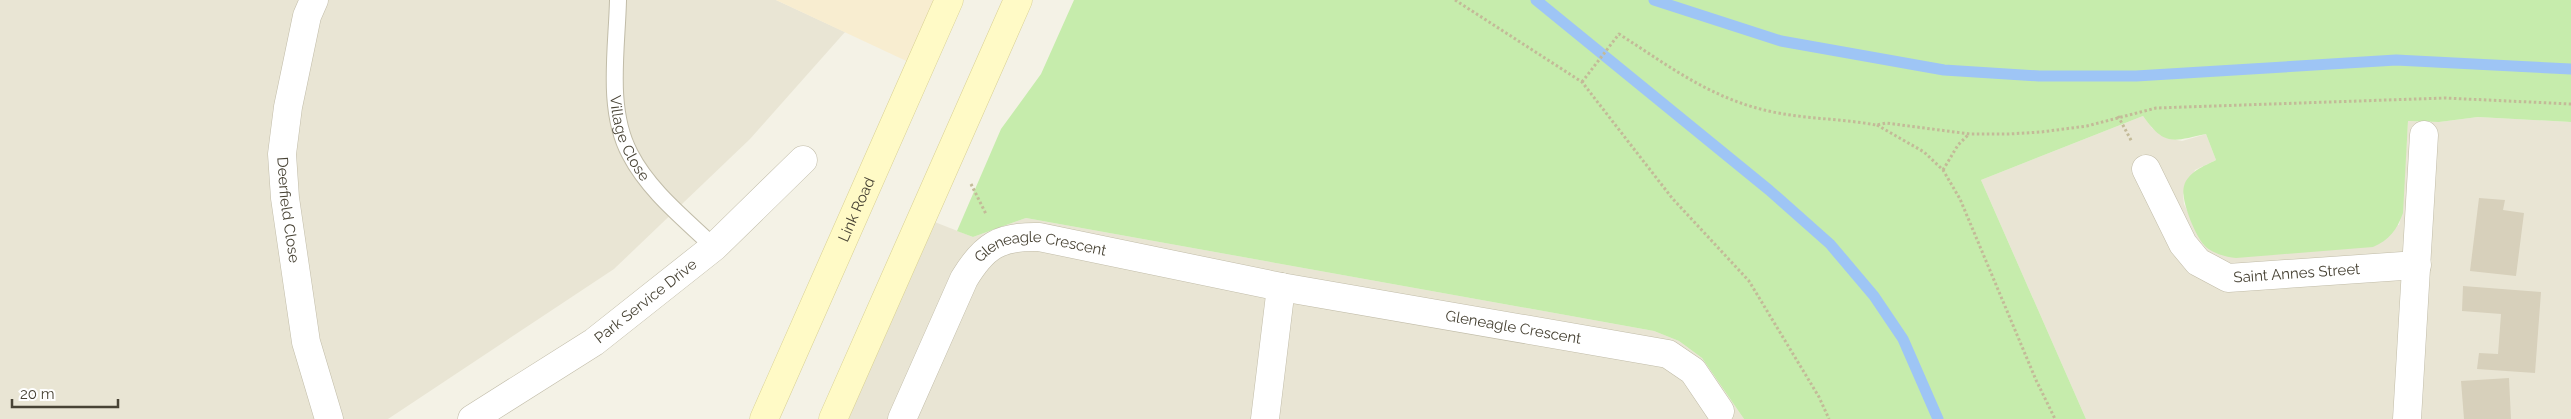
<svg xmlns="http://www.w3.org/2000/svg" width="2571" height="419" font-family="Raleway,sans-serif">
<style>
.residential{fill:#e9e5d4}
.commercial{fill:#f8edd0}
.green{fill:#c6ecac}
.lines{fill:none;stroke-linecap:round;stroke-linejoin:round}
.stream{stroke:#9ec5f5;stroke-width:11}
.building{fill:#d7d0bb}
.lane-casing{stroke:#c1bca8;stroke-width:18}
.street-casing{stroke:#c1bca8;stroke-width:29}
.secondary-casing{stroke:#d8d093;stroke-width:29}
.path{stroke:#c3ba98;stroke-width:3;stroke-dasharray:2.5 2.5;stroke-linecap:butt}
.lane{stroke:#fff;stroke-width:16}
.street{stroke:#fff;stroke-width:28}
.secondary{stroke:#fffac6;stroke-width:28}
.labels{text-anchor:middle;stroke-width:4.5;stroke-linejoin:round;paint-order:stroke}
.street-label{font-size:15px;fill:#484335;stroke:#fff}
</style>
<rect width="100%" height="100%" fill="#f4f2e6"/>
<g class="residential">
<path d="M0 0H776L845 32 750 139 614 269 388 419H0Z"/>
<path d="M2143 116 2152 128 2166 138 2182 141 2206 134 2216 160 2195 170 2183 195 2184 204 2204 245 2399 225 2402 213 2408 121 2439 122 2478 117 2571 122V419H2086L1981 180Z"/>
<path d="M1026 218 1654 331 1679 341 1702 358 1744 419H838L927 219 973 237Z"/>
</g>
<path class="commercial" d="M776 0H946L917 66Z"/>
<path class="green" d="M1074 0H2571V122L2478 117 2439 122 2408 121 2403 213C2397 230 2389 240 2373 247L2236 258C2226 257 2211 253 2204 245 2195 235 2180 199 2184 186 2188 172 2204 166 2216 160L2206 134C2173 141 2165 147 2143 116L1981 180 2086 419H1744L1702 358 1679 341 1654 331 1026 218 973 237 957 231 1001 129 1041 74Z"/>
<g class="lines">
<g class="stream">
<path d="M1536 0 1769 190 1830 244 1874 296 1903 339 1938 419"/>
<path d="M1654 0 1781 41 1944 70 2039 76H2136L2396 60 2571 69"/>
</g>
</g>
<g class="building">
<path d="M2479 198 2505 200 2503 210 2524 213 2516 276 2470 271Z"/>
<path d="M2463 286 2541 292 2535 373 2477 369 2479 353 2498 354 2501 314 2462 311Z"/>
<path d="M2509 378 2511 419H2464L2461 381Z"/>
</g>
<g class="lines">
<defs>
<g id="lane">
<path id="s1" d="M618 0C617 49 606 109 630 154 649 191 685 219 714 247"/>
</g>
<g id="street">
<path id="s2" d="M314 0 307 16 288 107 282 154 285 198 306 342 329 419"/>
<path id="s3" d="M2146 169 2183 244 2198 262 2228 278 2417 265"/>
<path id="s4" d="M472 419 594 342 714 247 803 160"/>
<path id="s5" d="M902 419 964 279C984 246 999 236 1039 237L1281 287 1668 354 1693 371 1720 411"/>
<path d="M1265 419 1281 287"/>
<path d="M2407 419 2424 135"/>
</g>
<g id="secondary">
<path id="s6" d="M764 419 949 0"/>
<path d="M833 419 1018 0"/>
</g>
</defs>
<use href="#lane" class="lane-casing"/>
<use href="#street" class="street-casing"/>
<use href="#secondary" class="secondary-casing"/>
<g class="path">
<path d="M1455 0 1582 82 1672 198 1749 281 1819 397 1829 419"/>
<path d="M1582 82 1619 34C1672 68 1714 101 1778 113 1810 119 1844 119 1876 125L1886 123 1970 134H2009L2041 132 2087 126 2156 108 2445 98 2571 104"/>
<path d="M2118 116 2132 142"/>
<path d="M1877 125 1924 152 1943 170 1960 199 2036 380 2055 419"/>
<path d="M1943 170 1958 145 1969 134"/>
<path d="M971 184 986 214"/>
</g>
<use href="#lane" class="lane"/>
<use href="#street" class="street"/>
<use href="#secondary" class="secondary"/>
</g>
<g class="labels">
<g class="street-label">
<text dy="5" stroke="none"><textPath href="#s1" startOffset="141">Village Close</textPath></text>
<text dy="5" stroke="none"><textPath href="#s2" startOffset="214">Deerfield Close</textPath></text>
<text dy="5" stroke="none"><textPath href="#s6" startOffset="229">Link Road</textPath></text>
<text dy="5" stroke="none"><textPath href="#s5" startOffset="245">Gleneagle Crescent</textPath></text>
<text dy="5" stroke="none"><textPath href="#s3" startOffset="210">Saint Annes Street</textPath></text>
<text dy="5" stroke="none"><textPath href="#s4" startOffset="210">Park Service Drive</textPath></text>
<text dy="5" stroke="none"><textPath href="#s5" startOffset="728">Gleneagle Crescent</textPath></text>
</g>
</g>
<path d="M12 399v8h106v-8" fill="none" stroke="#484335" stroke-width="2.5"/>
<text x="20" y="399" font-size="15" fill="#484335" stroke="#ffffff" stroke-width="4" paint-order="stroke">20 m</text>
</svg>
